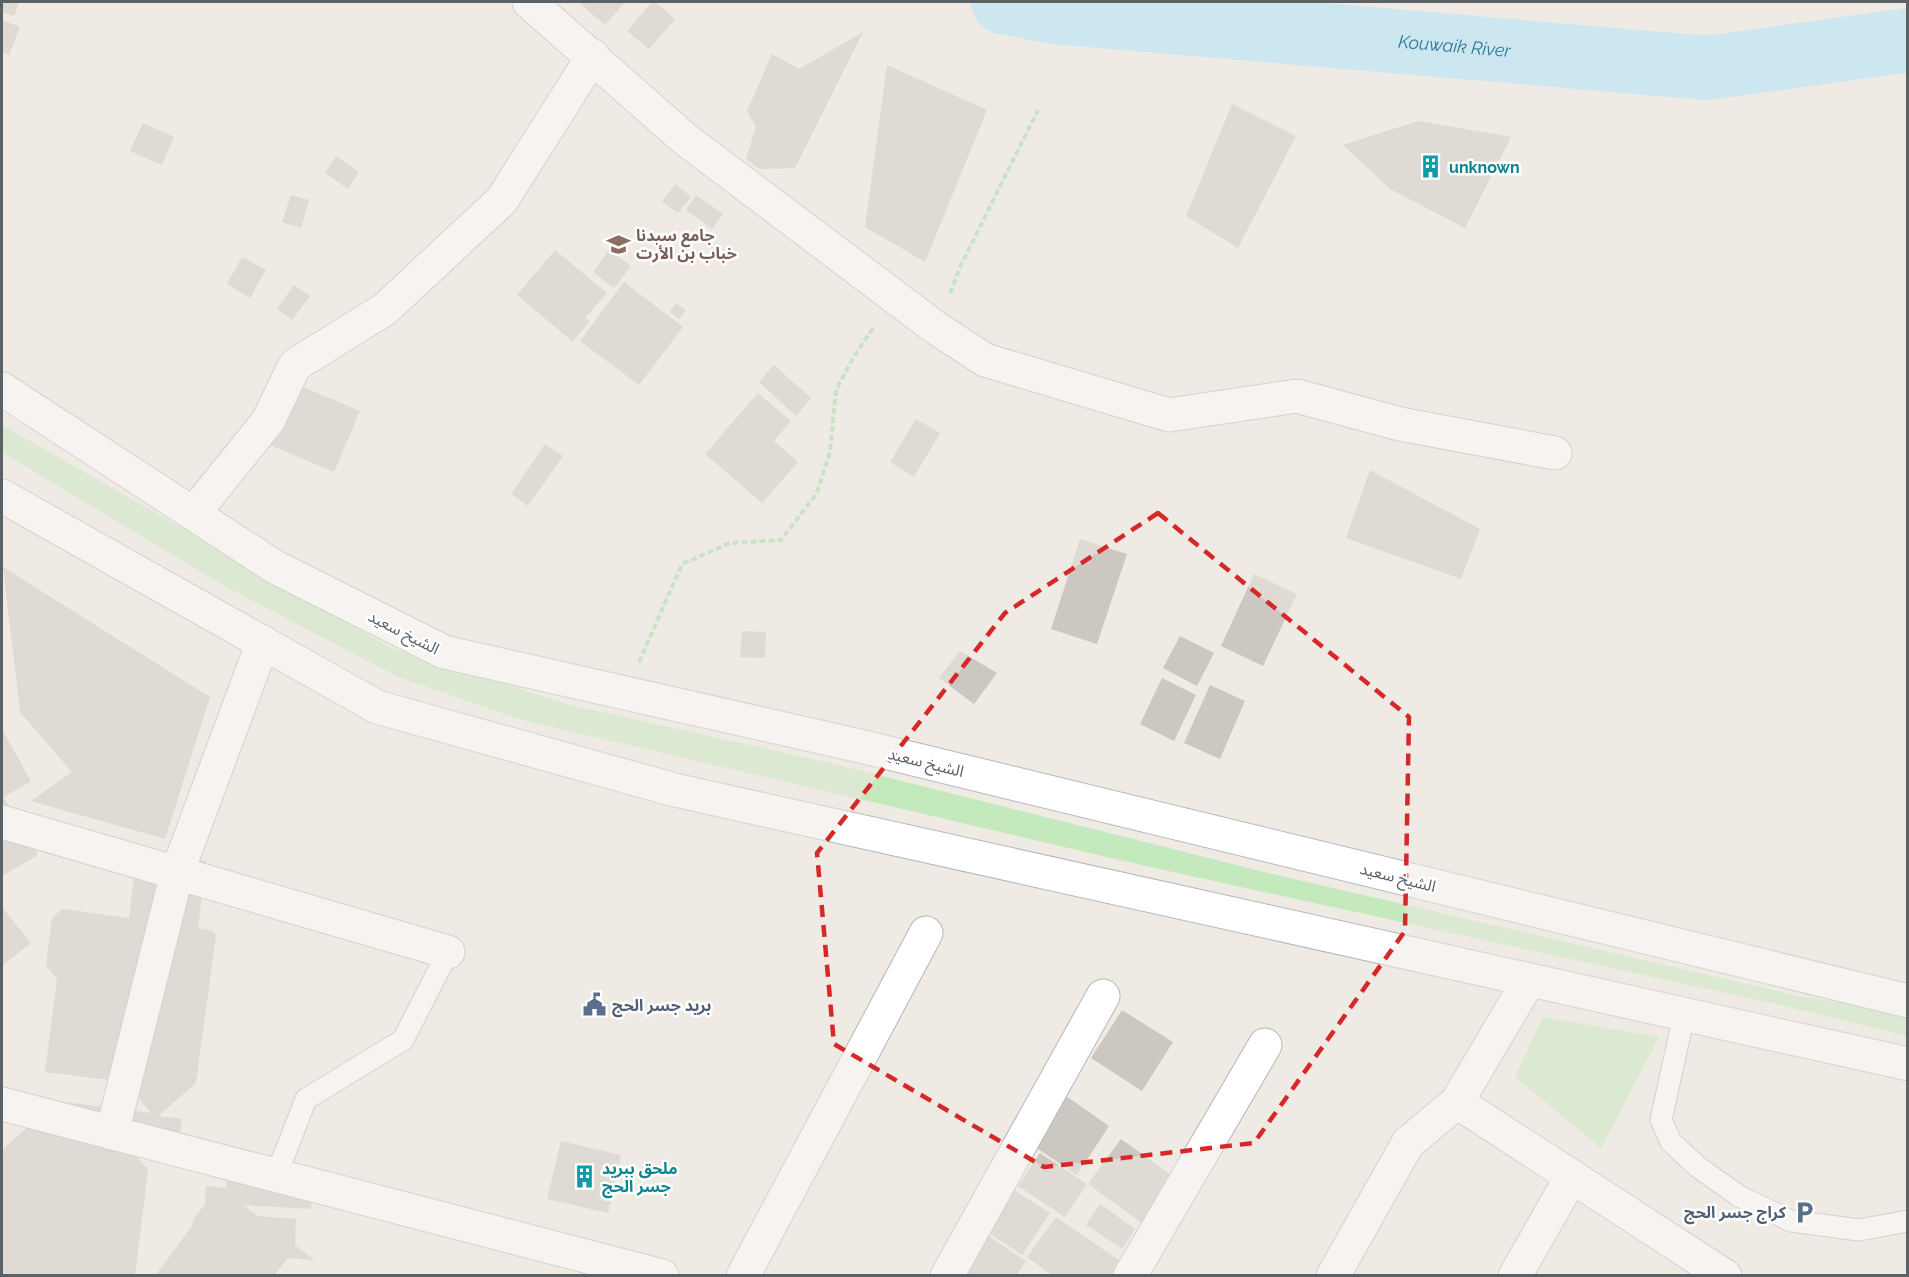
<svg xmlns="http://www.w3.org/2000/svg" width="1909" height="1277" font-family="Raleway,'Noto Sans Arabic',sans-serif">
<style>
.green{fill:#c3e9bd}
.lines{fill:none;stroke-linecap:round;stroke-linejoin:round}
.river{stroke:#a3e5ff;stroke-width:64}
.building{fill:#cdc7c2}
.lane-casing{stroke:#b3b7bb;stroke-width:23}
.street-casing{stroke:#b3b7bb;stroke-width:35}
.secondary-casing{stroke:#b4babe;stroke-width:35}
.path{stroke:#9edca5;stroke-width:4;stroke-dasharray:6 3;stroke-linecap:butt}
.lane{stroke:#fff;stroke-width:21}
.street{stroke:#fff;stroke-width:33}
.secondary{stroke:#fff;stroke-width:33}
.marked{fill:none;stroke:#d62828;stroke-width:4.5;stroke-dasharray:12 8;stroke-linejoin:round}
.labels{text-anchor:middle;stroke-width:5;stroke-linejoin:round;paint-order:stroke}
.culture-label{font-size:16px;font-weight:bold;fill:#0d838f;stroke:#fff;text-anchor:start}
.education-label{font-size:16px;font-weight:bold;fill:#785e54;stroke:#fff;text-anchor:start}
.street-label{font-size:16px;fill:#5b6165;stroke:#fff}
.service-label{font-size:16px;font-weight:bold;fill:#4e5e75;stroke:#fff;text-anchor:start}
.water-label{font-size:18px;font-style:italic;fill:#30779f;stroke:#fff}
</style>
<rect width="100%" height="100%" fill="#efeae3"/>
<g class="green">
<path d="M2 425 391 648 570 705 826 762 1264 872 1798 996 1907 1013V1036L1776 1004 1150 867 522 720 396 676 221 584 2 452Z"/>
<path d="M1543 1017 1659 1037 1601 1148 1515 1077Z"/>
</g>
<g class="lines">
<path class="river" id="s1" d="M1003 2 1054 12 1707 68 1908 40"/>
</g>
<g class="building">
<path d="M2 2H19L14 16 2 12Z"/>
<path d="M578 2H625L605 25Z"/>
<path d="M652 2H655L675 19 649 49 627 31Z"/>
<path d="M2 20 20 27 9 55 2 52Z"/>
<path d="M863 32 795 168 760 169 746 159 756 127 747 111 772 54 799 69Z"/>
<path d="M887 65 987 110 925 262 865 227Z"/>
<path d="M1232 104 1296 136 1238 248 1186 216Z"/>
<path d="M1418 121 1511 137 1465 228 1390 189 1343 145Z"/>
<path d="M143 123 174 137 162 165 130 151Z"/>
<path d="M336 156 359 172 348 189 325 173Z"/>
<path d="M676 184 691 197 678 213 662 201Z"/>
<path d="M291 195 309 200 301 228 282 222Z"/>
<path d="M696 195 723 214 712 229 686 210Z"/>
<path d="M555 250 607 293 585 318 590 321 573 342 517 295Z"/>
<path d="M609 250 631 266 614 288 593 272Z"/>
<path d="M242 257 266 270 250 298 227 284Z"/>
<path d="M624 282 683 327 639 385 580 341Z"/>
<path d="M294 285 310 296 292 320 277 309Z"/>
<path d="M676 303 686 310 679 319 669 312Z"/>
<path d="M774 365 811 398 796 416 759 382Z"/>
<path d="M296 384 360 411 334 472 270 445Z"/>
<path d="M758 393 791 421 774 441 798 462 762 503 705 454Z"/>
<path d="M916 419 940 433 914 477 890 462Z"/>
<path d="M545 444 563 456 528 506 511 494Z"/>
<path d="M1370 470 1480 529 1461 579 1346 538Z"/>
<path d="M1080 539 1127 554 1097 644 1051 629Z"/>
<path d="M3 567 210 697 165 839 31 801 72 772 20 712Z"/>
<path d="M1254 574 1297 594 1263 666 1221 646Z"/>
<path d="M742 631 766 632 765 658 740 657Z"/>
<path d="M1180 636 1214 653 1197 686 1163 668Z"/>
<path d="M960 651 997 673 974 704 939 678Z"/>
<path d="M1162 678 1196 695 1174 741 1140 724Z"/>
<path d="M1210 685 1245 701 1220 759 1184 743Z"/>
<path d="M2 729 31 781 4 797 38 855 2 876Z"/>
<path d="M137 852 206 861 198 928 211 930 216 935 196 1083 158 1116 182 1119 177 1154 129 1148 148 1170 135 1276H2V1166L4 1148 58 1101 151 1113 125 1082 45 1072 57 979 46 966 52 918 62 909 129 918Z"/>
<path d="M2 907 31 943 2 966Z"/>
<path d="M1122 1010 1173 1042 1142 1091 1091 1058Z"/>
<path d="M1056 1089 1109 1126 1077 1175 1026 1141Z"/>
<path d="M1121 1139 1175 1178 1142 1223 1088 1184Z"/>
<path d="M561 1141 621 1155 608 1213 547 1199Z"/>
<path d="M1040 1153 1087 1184 1065 1217 1018 1186Z"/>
<path d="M270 1154 289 1168 314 1171 311 1209 243 1205 258 1216 296 1219 295 1245 314 1260 288 1258 275 1274 155 1276 192 1226 193 1220 205 1204 206 1186 226 1188 227 1175 262 1164Z"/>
<path d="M998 1180 1050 1213 1022 1255 972 1222Z"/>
<path d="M1100 1204 1135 1229 1122 1249 1086 1225Z"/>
<path d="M1056 1217 1120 1261 1110 1276H1053L1027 1257Z"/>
<path d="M979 1230 1026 1261 1016 1276H955Z"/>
</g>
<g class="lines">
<defs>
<g id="lane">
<path d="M1684 1015 1661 1120 1671 1142 1698 1167 1739 1196 1791 1221 1859 1230 1908 1221"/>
<path d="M276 1176 306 1099 403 1040 448 952"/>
</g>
<g id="street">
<path d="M529 2 685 139 936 328 985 360 1169 415 1297 396 1400 424 1555 453"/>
<path d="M193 514 268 421 295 365 385 309 502 200 593 56"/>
<path d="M2 822 448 952"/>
<path d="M1529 980 1457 1102 1725 1276"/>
<path d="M2 1104 662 1276"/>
<path d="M112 1133 177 873 263 642"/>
<path d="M743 1276 926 933"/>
<path d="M947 1276 1103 996"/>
<path d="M1130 1276 1265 1045"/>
<path d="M1333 1276 1408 1143 1457 1102"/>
<path d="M1515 1276 1572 1176"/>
</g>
<g id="secondary">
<path d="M2 389 275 567 444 652 860 746 1908 1001"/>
<path d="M2 496 377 707 675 790 1908 1064"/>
</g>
</defs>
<use href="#lane" class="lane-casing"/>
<use href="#street" class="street-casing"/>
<use href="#secondary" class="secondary-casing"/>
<g class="path">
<path d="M950 293 962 263 1038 110"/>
<path d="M639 662 682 564 730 543 781 540 817 493 830 452 836 390 853 358 875 325"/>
</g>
<use href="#lane" class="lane"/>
<use href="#street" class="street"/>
<use href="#secondary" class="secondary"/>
</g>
<path d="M0 0H1909V1277H0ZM1158 513 1409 717 1405 931 1254 1143 1044 1167 834 1044 817 853 1005 613Z" fill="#efeae3" fill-opacity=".55" fill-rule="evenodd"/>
<path class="marked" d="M1158 513 1409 717 1405 931 1254 1143 1044 1167 834 1044 817 853 1005 613Z"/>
<defs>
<symbol id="building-bare" viewBox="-9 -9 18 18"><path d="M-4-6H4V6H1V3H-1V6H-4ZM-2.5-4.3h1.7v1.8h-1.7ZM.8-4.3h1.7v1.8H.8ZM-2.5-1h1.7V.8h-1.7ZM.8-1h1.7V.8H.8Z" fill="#0f9aa8" stroke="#fff" stroke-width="2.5" paint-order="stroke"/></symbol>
<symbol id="school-bare" viewBox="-9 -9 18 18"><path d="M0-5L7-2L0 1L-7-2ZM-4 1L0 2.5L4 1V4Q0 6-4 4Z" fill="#8d6e63" stroke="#fff" stroke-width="2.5" paint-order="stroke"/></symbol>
<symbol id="civic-bare" viewBox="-9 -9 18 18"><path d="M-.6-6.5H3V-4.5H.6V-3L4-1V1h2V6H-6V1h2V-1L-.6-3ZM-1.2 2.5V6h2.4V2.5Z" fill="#5c6f8a" stroke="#fff" stroke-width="2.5" paint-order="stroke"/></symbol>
<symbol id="parking-bare" viewBox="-9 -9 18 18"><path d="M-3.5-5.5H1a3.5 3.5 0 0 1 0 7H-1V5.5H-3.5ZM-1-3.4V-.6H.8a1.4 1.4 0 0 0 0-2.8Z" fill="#5c6f8a" stroke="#fff" stroke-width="2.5" paint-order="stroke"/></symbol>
</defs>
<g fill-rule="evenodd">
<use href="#building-bare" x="1414" y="150" width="33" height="33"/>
<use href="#school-bare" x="602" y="228" width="33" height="33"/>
<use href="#civic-bare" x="578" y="988" width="33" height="33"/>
<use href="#building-bare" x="568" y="1160" width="33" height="33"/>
<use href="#parking-bare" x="1788" y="1196" width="33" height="33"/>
</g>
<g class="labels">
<g class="culture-label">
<text x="1449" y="173">unknown</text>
<text x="602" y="1174">ملحق ببريد<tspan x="602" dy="18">جسر الحج</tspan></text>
</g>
<g class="education-label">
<text x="636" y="241">جامع سيدنا<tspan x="636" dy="18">خباب بن الأرت</tspan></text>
</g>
<g class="street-label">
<text transform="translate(404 632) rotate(27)" y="6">الشيخ سعيد</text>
<text transform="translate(926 762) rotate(14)" y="6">الشيخ سعيد</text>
<text transform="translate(1398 877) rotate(14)" y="6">الشيخ سعيد</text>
</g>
<g class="service-label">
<text x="612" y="1011">بريد جسر الحج</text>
<text x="1786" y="1218" text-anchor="end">كراج جسر الحج</text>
</g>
<g class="water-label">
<text dy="6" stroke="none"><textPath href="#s1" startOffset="454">Kouwaik River</textPath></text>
</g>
</g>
<rect width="1909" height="1277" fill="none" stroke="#5b6165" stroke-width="6"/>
</svg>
